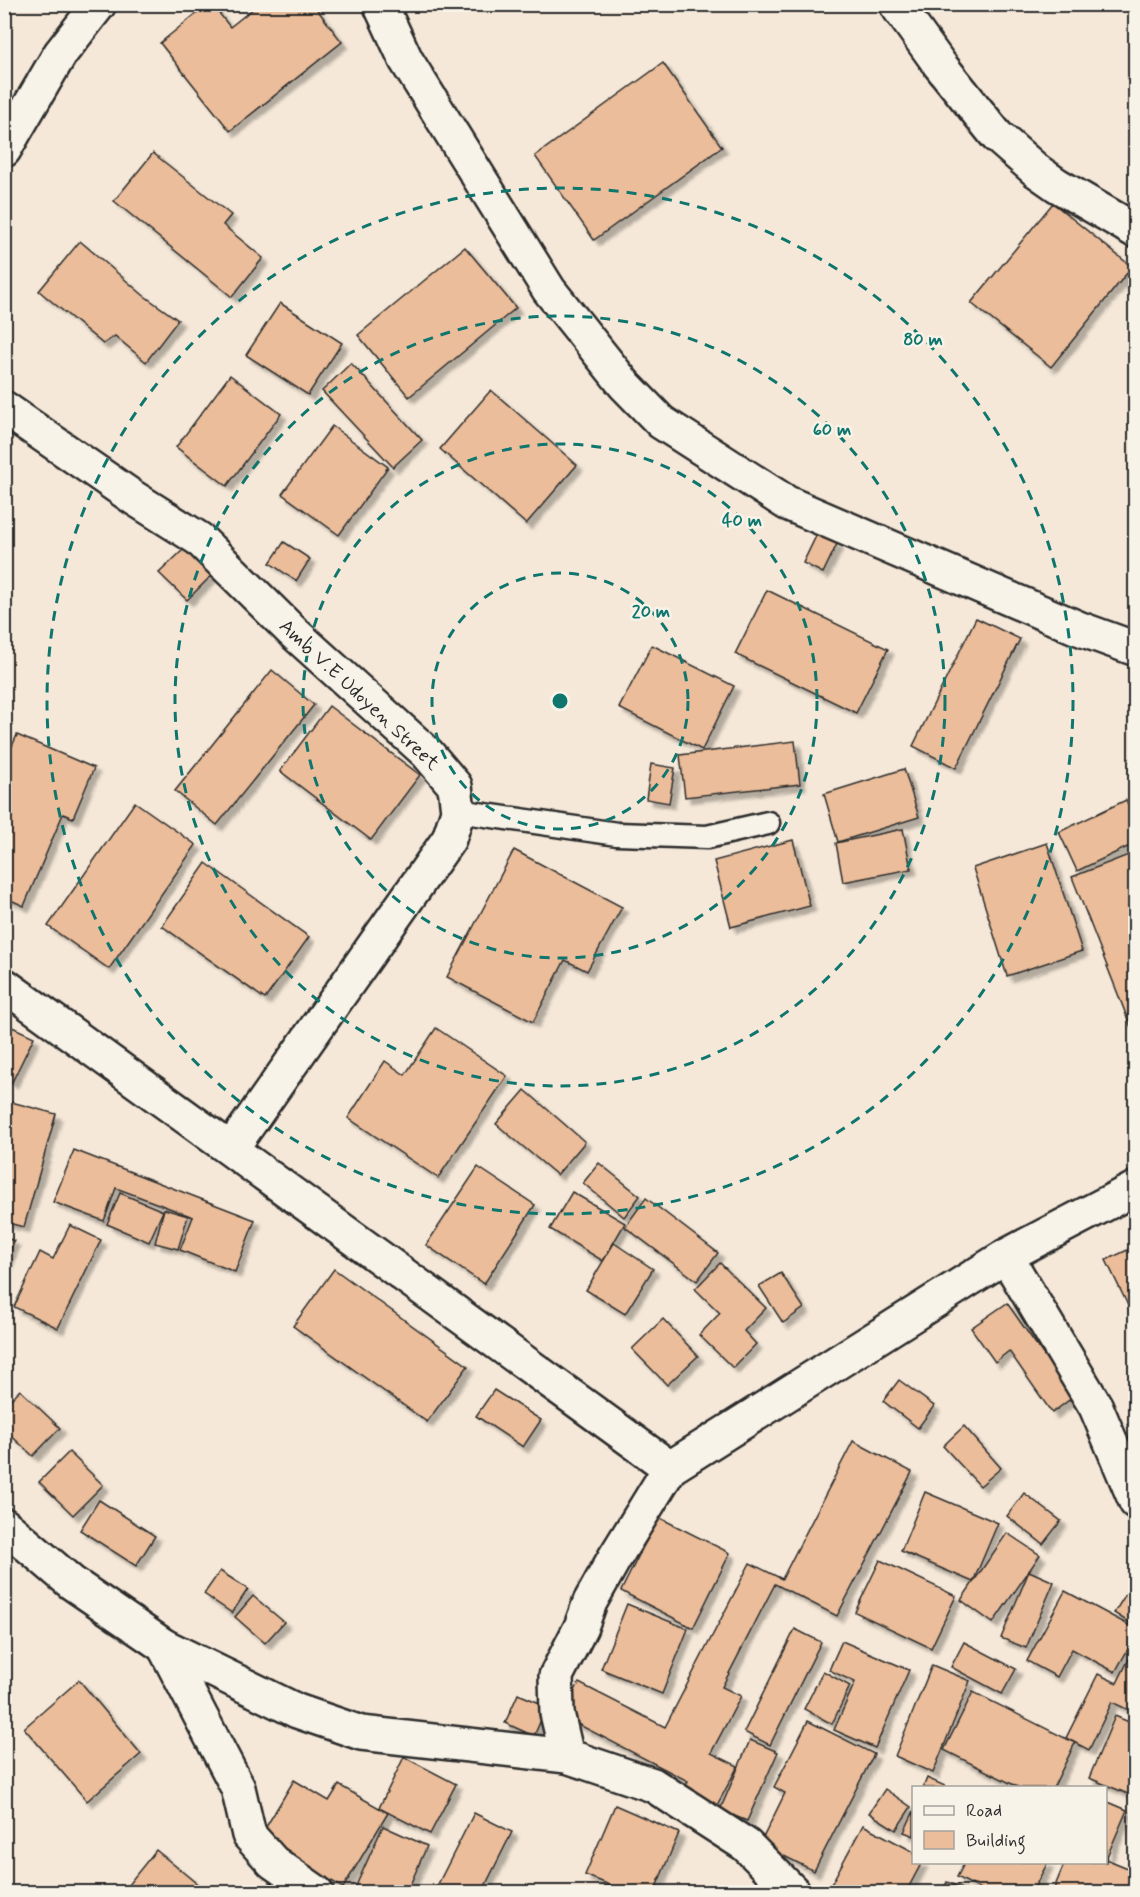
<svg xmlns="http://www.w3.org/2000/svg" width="1140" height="1897" font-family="Mynerve,sans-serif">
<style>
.building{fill:#ebbd9a;stroke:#2b2b2b;stroke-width:1.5;filter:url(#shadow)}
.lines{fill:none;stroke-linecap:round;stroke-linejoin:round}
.lane-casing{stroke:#2b2b2b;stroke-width:27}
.street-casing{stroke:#2b2b2b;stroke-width:38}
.lane{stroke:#f7f3e8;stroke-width:22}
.street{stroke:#f7f3e8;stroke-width:33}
.ring{fill:none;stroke:#0f766e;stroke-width:3;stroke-dasharray:10 8}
.labels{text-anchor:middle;stroke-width:5;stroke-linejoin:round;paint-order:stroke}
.street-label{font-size:20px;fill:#2b2b2b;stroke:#f7f3e8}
.centre{fill:#0f766e;stroke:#f7f3e8;stroke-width:3}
.ring-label{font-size:18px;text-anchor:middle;font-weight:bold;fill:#0f766e;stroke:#f7f3e8;stroke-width:5;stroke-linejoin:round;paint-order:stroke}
</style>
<defs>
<filter id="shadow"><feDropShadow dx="5.5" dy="5.5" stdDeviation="1.5" flood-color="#0004"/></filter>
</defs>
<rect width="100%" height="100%" fill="#f5e8d8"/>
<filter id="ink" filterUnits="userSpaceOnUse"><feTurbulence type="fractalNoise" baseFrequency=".0167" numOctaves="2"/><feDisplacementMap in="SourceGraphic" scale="12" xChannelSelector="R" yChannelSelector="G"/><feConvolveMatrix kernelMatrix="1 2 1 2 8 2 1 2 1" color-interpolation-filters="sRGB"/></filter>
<g filter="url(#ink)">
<g class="building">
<path d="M208 4H212L230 27 259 4H313L342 42 230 131 160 43Z"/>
<path d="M663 63 722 147 594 240 535 156Z"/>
<path d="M153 153 231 215 223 225 263 258 232 297 114 201Z"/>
<path d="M1053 203 1132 267 1051 367 971 303Z"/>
<path d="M80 241 143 295 178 320 146 362 115 336 103 344 39 291Z"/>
<path d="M465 247 516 308 409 397 358 335Z"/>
<path d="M280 303 342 343 308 395 246 355Z"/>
<path d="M351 363 422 440 393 467 322 391Z"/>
<path d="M230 375 281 414 227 486 176 447Z"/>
<path d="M491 390 577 465 526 524 440 449Z"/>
<path d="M332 426 388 467 339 535 282 494Z"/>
<path d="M817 534 837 544 823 573 803 563Z"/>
<path d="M284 542 310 559 296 581 270 563Z"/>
<path d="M185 548 212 575 187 600 159 573Z"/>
<path d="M767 590 888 649 856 713 735 654Z"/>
<path d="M976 618 1020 639 956 768 913 746Z"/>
<path d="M652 645 734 686 702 750 619 708Z"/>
<path d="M272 670 314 705 217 825 175 791Z"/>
<path d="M329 706 420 775 371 840 280 771Z"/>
<path d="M17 735 94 768 73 818 63 814 24 906 4 897V764Z"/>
<path d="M795 741 800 784 685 797 680 755Z"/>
<path d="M651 764 675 768 669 803 646 799Z"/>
<path d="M904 769 919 817 838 842 824 794Z"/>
<path d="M1126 800 1136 820V843L1077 871 1059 832Z"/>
<path d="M135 802 196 845 109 969 48 926Z"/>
<path d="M903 829 911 869 843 882 836 843Z"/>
<path d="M793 840 810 906 731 927 714 861Z"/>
<path d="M1047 843 1082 951 1007 976 973 868Z"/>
<path d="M514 850 622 907 587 971 565 960 533 1022 447 977Z"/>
<path d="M1136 852V1040L1072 877Z"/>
<path d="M206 863 309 937 265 999 162 926Z"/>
<path d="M10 1026 34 1037 12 1082 4 1078V1037Z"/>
<path d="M436 1028 507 1076 438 1178 348 1118 385 1061 405 1075Z"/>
<path d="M525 1090 585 1142 557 1175 496 1124Z"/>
<path d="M4 1100 56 1114 24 1227 4 1222Z"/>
<path d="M74 1150 255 1220 235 1272 180 1250 193 1217 116 1188 104 1221 53 1202Z"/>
<path d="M599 1163 640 1196 624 1217 583 1183Z"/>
<path d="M478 1167 535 1205 484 1284 426 1245Z"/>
<path d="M572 1192 625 1223 603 1261 550 1229Z"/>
<path d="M120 1193 163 1211 149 1242 107 1224Z"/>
<path d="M646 1198 718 1253 697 1281 625 1227Z"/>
<path d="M164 1209 188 1216 178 1249 155 1243Z"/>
<path d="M70 1225 101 1240 58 1328 14 1307 40 1252 53 1259Z"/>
<path d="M4 1237 14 1241 4 1270Z"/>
<path d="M614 1243 653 1269 625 1314 586 1290Z"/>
<path d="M1136 1246V1322L1106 1260Z"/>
<path d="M720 1263 766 1308 744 1331 756 1344 733 1368 699 1335 720 1313 695 1289Z"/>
<path d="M334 1269 468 1366 427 1422 293 1326Z"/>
<path d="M781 1273 804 1308 783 1323 759 1286Z"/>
<path d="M1007 1303 1073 1397 1052 1413 1009 1351 995 1362 971 1328Z"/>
<path d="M663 1319 698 1356 667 1385 632 1349Z"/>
<path d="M899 1380 934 1406 918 1428 883 1401Z"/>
<path d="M20 1390 60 1428 33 1456 4 1429V1406Z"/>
<path d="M494 1390 541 1420 523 1447 476 1416Z"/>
<path d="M964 1426 1001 1468 980 1486 943 1446Z"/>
<path d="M853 1441 912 1472 837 1616 775 1584 722 1687 741 1696 711 1753 738 1766 716 1807 684 1790 688 1781 562 1716 579 1683 665 1727 750 1563 782 1579Z"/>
<path d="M69 1452 103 1485 73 1515 39 1482Z"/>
<path d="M925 1492 998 1523 973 1582 901 1551Z"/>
<path d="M1024 1493 1061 1521 1043 1544 1007 1516Z"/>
<path d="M99 1500 155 1536 136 1566 80 1530Z"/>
<path d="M658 1517 730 1553 693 1628 621 1591Z"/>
<path d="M1007 1533 1040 1555 993 1623 961 1600Z"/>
<path d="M880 1560 956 1596 931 1648 855 1612Z"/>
<path d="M220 1571 248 1589 232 1613 204 1594Z"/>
<path d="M1029 1571 1054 1582 1026 1648 1001 1638Z"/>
<path d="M1065 1591 1136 1629V1635L1115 1672 1072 1649 1057 1677 1027 1661Z"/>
<path d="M1127 1592 1136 1598V1627L1114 1613Z"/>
<path d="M253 1596 284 1622 265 1643 235 1617Z"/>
<path d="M627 1604 688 1629 662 1694 601 1669Z"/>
<path d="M795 1629 821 1642 770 1745 744 1732Z"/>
<path d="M842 1641 909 1670 875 1748 834 1730 855 1682 829 1670Z"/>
<path d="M964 1642 1016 1669 1002 1694 951 1667Z"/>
<path d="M1129 1659 1136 1662V1716L1134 1715 1135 1713 1112 1702 1089 1750 1066 1738 1098 1674 1117 1683Z"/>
<path d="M932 1665 970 1681 933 1773 895 1756Z"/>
<path d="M823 1671 850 1686 832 1724 804 1709Z"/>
<path d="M79 1680 141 1754 87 1801 24 1728Z"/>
<path d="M973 1692 1075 1743 1053 1788H1020L944 1750Z"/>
<path d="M518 1694 547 1706 534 1736 505 1723Z"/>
<path d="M1115 1716 1136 1725V1789L1133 1796 1089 1778Z"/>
<path d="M808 1721 874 1754 814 1871 760 1844 785 1793 774 1787Z"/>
<path d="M750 1740 778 1752 747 1821 720 1810Z"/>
<path d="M404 1757 456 1784 430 1834 379 1808Z"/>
<path d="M927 1778 945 1786 944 1788H923Z"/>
<path d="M294 1780 329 1801 339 1785 388 1813 343 1888 260 1837Z"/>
<path d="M885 1789 911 1807 896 1830 869 1813Z"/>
<path d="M1106 1801 1127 1810 1106 1859 1135 1871 1126 1892H1056L1053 1891 1065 1862H1106Z"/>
<path d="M615 1805 679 1833 654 1892H627L585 1875Z"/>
<path d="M914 1811V1836L904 1832Z"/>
<path d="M474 1813 512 1832 482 1892H434Z"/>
<path d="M863 1825 914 1852V1862H922L906 1892H827Z"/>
<path d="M383 1826 427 1846 407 1892H366L355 1888Z"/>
<path d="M156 1850 207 1892H135L127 1886Z"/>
<path d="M965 1862H1048L1032 1892H986L957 1877Z"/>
<path d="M947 1882 970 1892H942Z"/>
</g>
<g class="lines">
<defs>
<path id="lane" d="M458 811 617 834 707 837 768 823"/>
<g id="street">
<path d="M380 4 406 60 549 290 624 384 661 422 787 503 1078 628 1136 649"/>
<path d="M896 4 940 65 997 136 1037 171 1057 185 1136 231"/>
<path d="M4 150 60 54 99 4"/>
<path d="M4 408 134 498 199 539 293 632 427 753 455 786 458 811 449 839 231 1149"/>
<path d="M4 985 670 1468"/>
<path d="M1006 1256 1096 1407 1136 1502"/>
<path d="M4 1525 72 1583 164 1646 297 1711 361 1733 567 1756 653 1785 746 1845 793 1892"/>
<path d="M164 1646 238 1788 249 1835 273 1862 316 1892"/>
<path d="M567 1756 557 1713 556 1676 581 1627 590 1602 614 1559 670 1468 1006 1256 1136 1188"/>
</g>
</defs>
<use href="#lane" class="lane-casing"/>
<use href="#street" class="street-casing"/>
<use href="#lane" class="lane"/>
<use href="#street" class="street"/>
</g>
</g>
<g class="ring">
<circle cx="560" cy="701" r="128"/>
<circle cx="560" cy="701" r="257"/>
<circle cx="560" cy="701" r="385"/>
<circle cx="560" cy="701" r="513"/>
</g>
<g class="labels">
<g class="street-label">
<text transform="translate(360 694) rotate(43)" y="7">Amb V.E Udoyen Street</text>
</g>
</g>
<circle cx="560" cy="701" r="9" class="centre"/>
<g class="ring-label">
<text x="923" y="345">80 m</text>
<text x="832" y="435">60 m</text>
<text x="742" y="526">40 m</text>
<text x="651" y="617">20 m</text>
</g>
<rect width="1140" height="1897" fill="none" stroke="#f7f3e8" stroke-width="24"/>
<rect x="12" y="12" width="1116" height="1873" fill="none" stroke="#2b2b2b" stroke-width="2" filter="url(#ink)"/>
<rect x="912" y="1786" width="195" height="78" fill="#f7f3e8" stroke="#a5a39c" stroke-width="1.5"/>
<rect x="924" y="1806" width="30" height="9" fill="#f7f3e8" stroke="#a5a39c" stroke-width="1.5"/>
<text x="966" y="1816" font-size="18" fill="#2b2b2b">Road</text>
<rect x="924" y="1831" width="30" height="18" fill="#ebbd9a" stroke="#a5a39c" stroke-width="1.5"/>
<text x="966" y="1846" font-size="18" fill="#2b2b2b">Building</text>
</svg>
